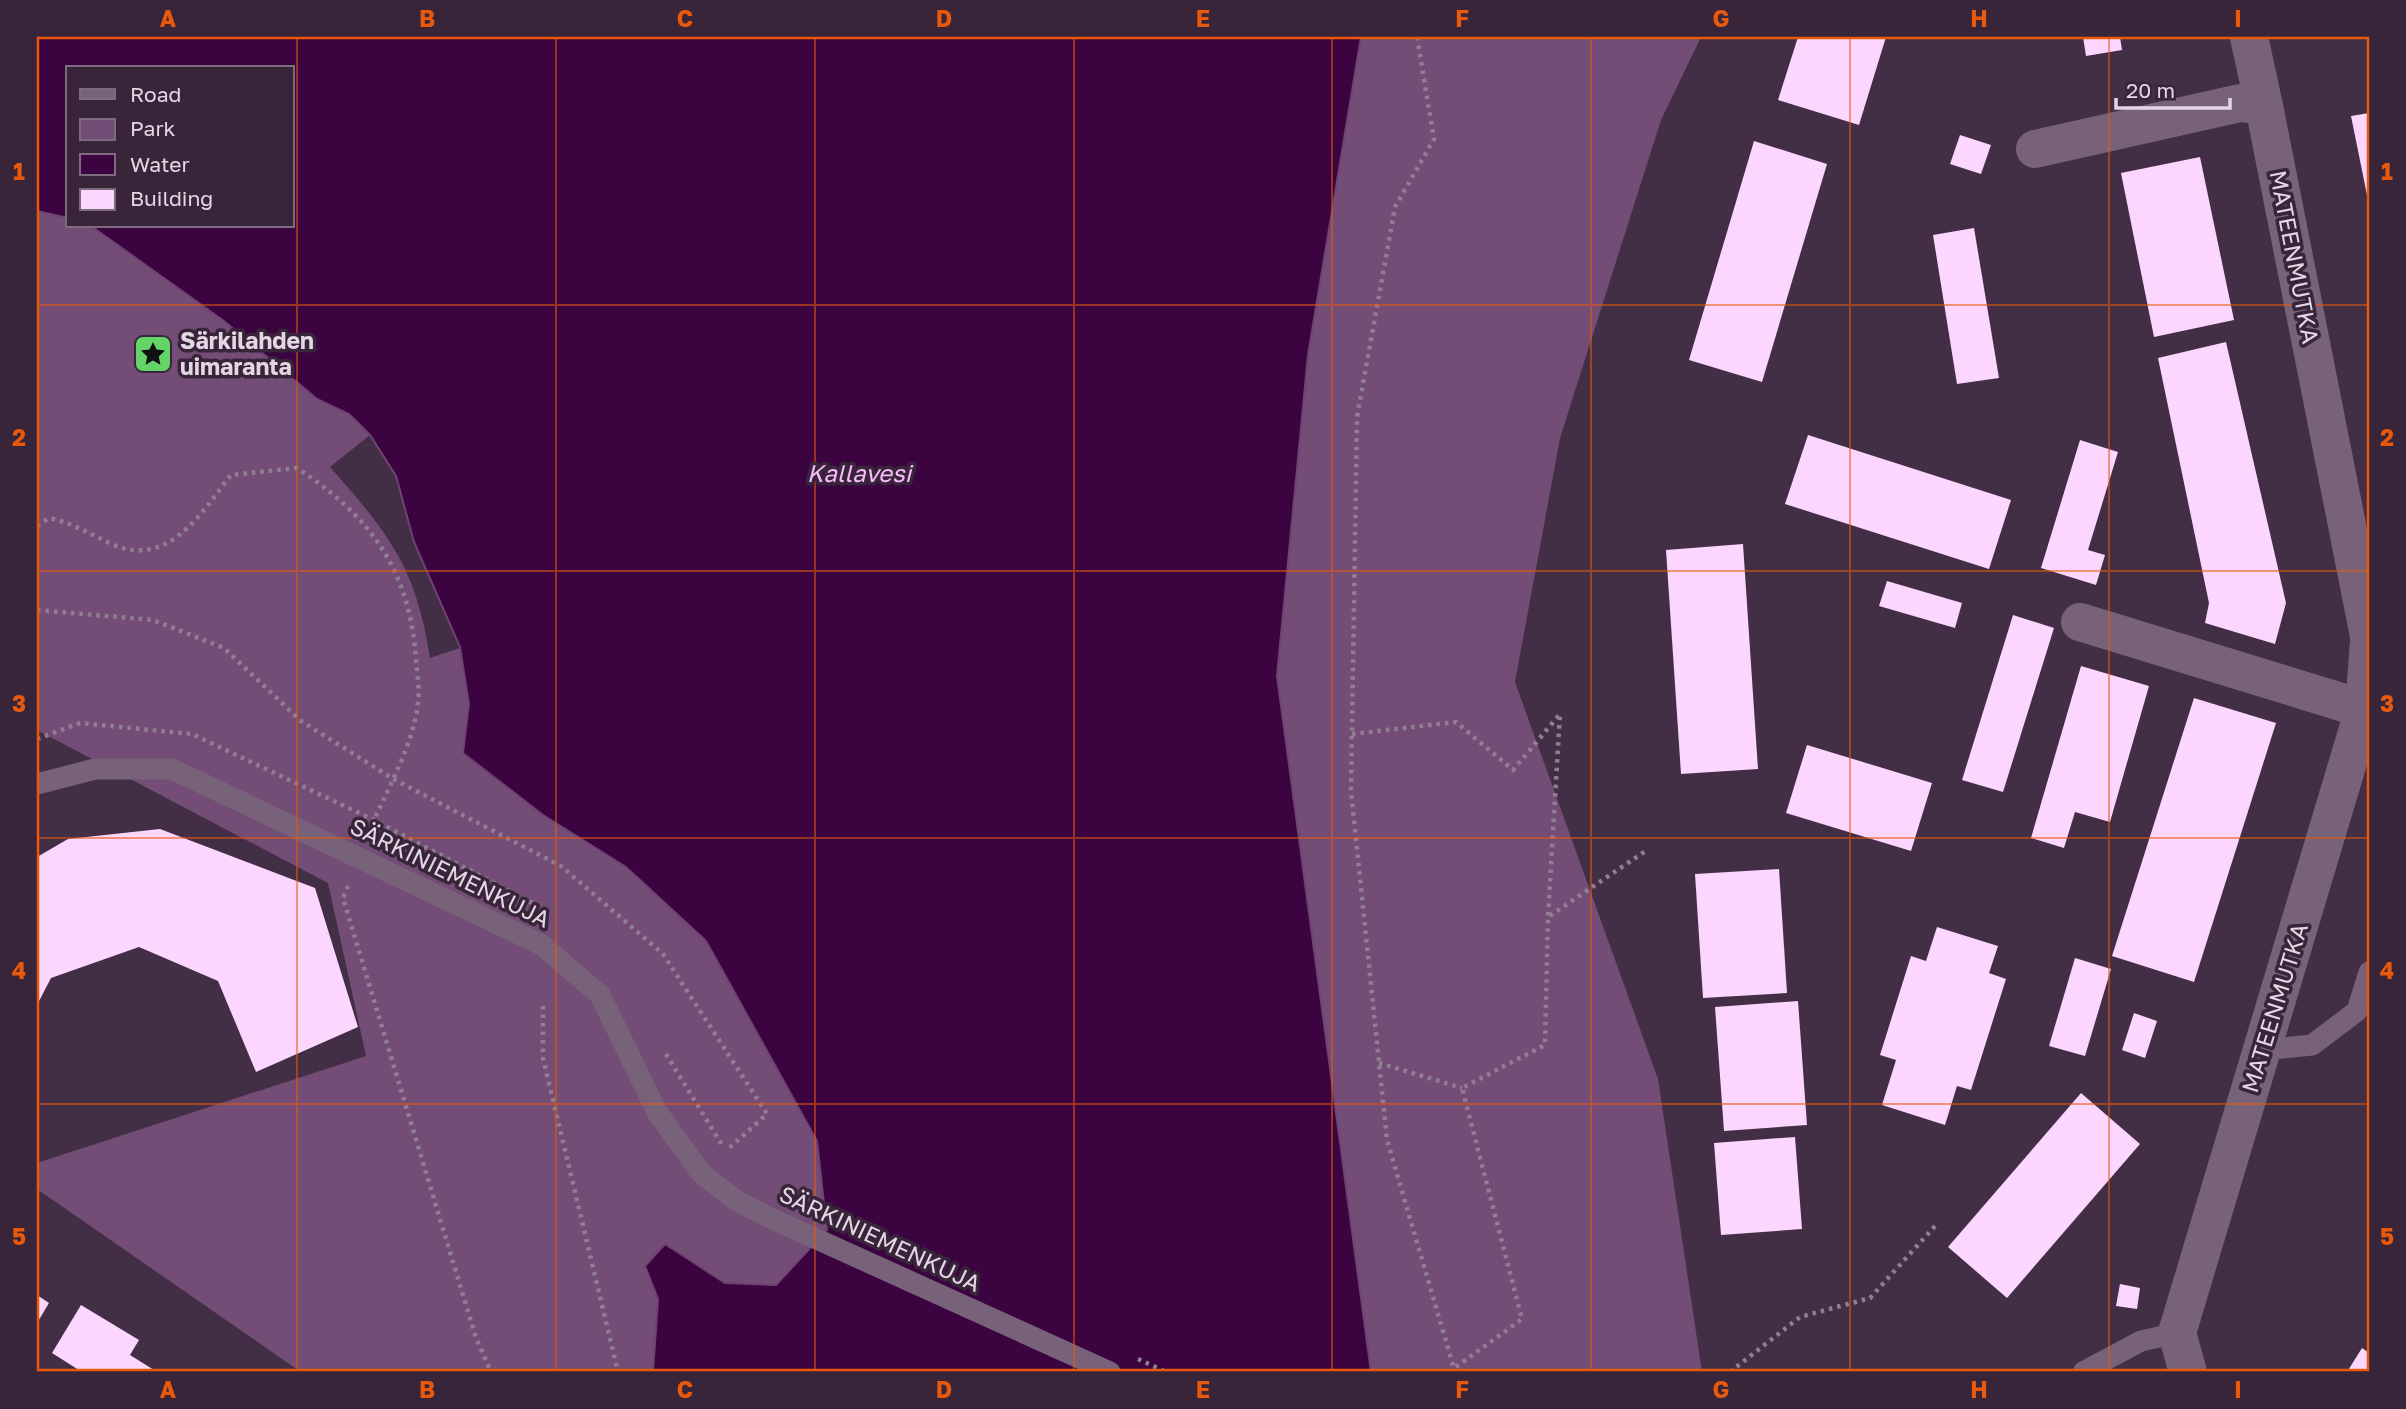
<svg xmlns="http://www.w3.org/2000/svg" width="2406" height="1409" font-family="'Golos Text',sans-serif">
<style>
.green{fill:#744d77}
.water{fill:#3b0340;stroke:#6e4372;stroke-width:2}
.building{fill:#fcd6ff}
.lines{fill:none;stroke-linecap:round;stroke-linejoin:round}
.path{stroke:#907f91;stroke-width:4.5;stroke-dasharray:3.5 5;stroke-linecap:butt}
.lane{stroke:#78627a;stroke-width:21}
.street{stroke:#78627a;stroke-width:38}
.grid{fill:none;stroke:#e8590c;stroke-width:2;stroke-opacity:0.55}
.labels{text-anchor:middle;stroke-width:7;stroke-linejoin:round;paint-order:stroke}
.street-label{font-size:23px;fill:#e4d7e5;stroke:#39253a}
.poi-label{font-size:23px;font-weight:bold;fill:#e4d7e5;stroke:#39253a;text-anchor:start}
.water-label{font-size:24px;font-style:italic;fill:#f8b9fd;stroke:#39253a}
.neatline{fill:none;stroke:#e8590c;stroke-width:2.5}
.grid-label{font-size:23px;text-anchor:middle;font-weight:bold;fill:#e8590c}
</style>
<rect width="100%" height="100%" fill="#432f45"/>
<g class="green">
<path d="M1361 37H1701L1661 120 1560 438 1515 682 1658 1079 1702 1372H1371L1277 676 1308 355Z"/>
<path d="M37 211 68 218V226H91L224 321 317 399 349 414 370 435 330 467C389 534 416 567 430 658L460 648 469 704 463 753 543 815 626 867 706 941 817 1141 827 1230 776 1285 725 1283 665 1244 645 1266 658 1299 653 1372H301L37 1189V1163L366 1056 328 883 37 730Z"/>
</g>
<path class="water" d="M37 37H1361L1308 355 1277 676 1371 1372H653L658 1299 645 1266 665 1244 725 1283 776 1285 827 1230 817 1141 706 941 626 867 543 815 463 753 469 704 460 647 414 542 396 476 370 435 349 414 317 399 224 321 91 226H292V68H68V218L37 211Z"/>
<g class="building">
<path d="M1798 37H1886L1859 125 1778 100Z"/>
<path d="M2083 37H2120L2122 50 2086 56Z"/>
<path d="M2369 113V200H2368L2351 116Z"/>
<path d="M1960 135 1991 145 1981 174 1950 164Z"/>
<path d="M1754 141 1827 164 1762 382 1689 360Z"/>
<path d="M2200 157 2234 320 2154 337 2121 173Z"/>
<path d="M1974 228 1999 378 1957 384 1933 235Z"/>
<path d="M2226 342 2286 603 2275 644 2205 623 2209 603 2158 358Z"/>
<path d="M1808 435 2011 500 1989 569 1785 504Z"/>
<path d="M2080 440 2118 452 2088 550 2105 555 2096 585 2041 568Z"/>
<path d="M1743 544 1758 769 1681 774 1666 550Z"/>
<path d="M1887 581 1962 603 1955 628 1879 606Z"/>
<path d="M2013 615 2054 628 2003 792 1962 780Z"/>
<path d="M2081 666 2149 686 2110 822 2075 812 2064 848 2031 838Z"/>
<path d="M2194 698 2276 723 2194 982 2112 956Z"/>
<path d="M1807 745 1932 783 1911 851 1786 813Z"/>
<path d="M160 829 315 888 358 1027 256 1072 218 981 139 947 51 978 37 1005V857L68 839Z"/>
<path d="M1779 869 1787 993 1703 998 1695 874Z"/>
<path d="M1937 927 1998 946 1989 973 2006 979 1971 1090 1957 1086 1945 1125 1882 1105 1896 1060 1880 1055 1911 956 1926 961Z"/>
<path d="M2075 958 2111 969 2085 1056 2049 1046Z"/>
<path d="M1798 1001 1807 1125 1724 1131 1715 1007Z"/>
<path d="M2134 1013 2157 1021 2145 1058 2122 1050Z"/>
<path d="M2081 1093 2140 1144 2007 1298 1948 1247Z"/>
<path d="M1795 1137 1802 1229 1721 1235 1714 1143Z"/>
<path d="M2120 1284 2140 1288 2137 1309 2116 1306Z"/>
<path d="M37 1295 49 1303 37 1323Z"/>
<path d="M81 1305 139 1340 130 1355 154 1370 153 1372H82L52 1353Z"/>
<path d="M2362 1348 2369 1353V1372H2347Z"/>
</g>
<g class="lines">
<g class="path">
<path d="M1417 37 1434 139 1395 207 1357 417 1351 791 1387 1140 1455 1372"/>
<path d="M37 526 49 518C74 523 91 535 114 545 169 568 202 512 231 475L297 468C371 517 410 570 416 660 417 673 420 689 418 702 414 745 385 793 369 832"/>
<path d="M37 610 153 620 224 648 301 721 395 780 561 866 663 954 767 1114 726 1151"/>
<path d="M1352 734 1456 722 1513 770 1560 714 1548 916"/>
<path d="M37 739 80 723 192 734 374 820 534 904"/>
<path d="M348 886 343 898 476 1338 491 1372"/>
<path d="M543 1006V1058L618 1372"/>
<path d="M666 1054 722 1145"/>
<path d="M1379 1063 1462 1088"/>
<path d="M1138 1359 1166 1372"/>
<path d="M1456 1367 1522 1319 1462 1088 1545 1045 1548 917 1647 850"/>
<path d="M1730 1372 1800 1317 1870 1298 1936 1225"/>
</g>
<g class="lane">
<path d="M37 784 95 769H172L542 945 600 995 657 1112 701 1173 734 1199 766 1216 1110 1372"/>
<path d="M2263 1050 2312 1045 2357 1011 2369 972"/>
<path d="M2083 1372 2141 1341 2177 1333"/>
</g>
<g class="street">
<path d="M2249 37 2264 106"/>
<path d="M2035 149 2240 103 2264 106 2369 636"/>
<path d="M2080 622 2364 709"/>
<path d="M2188 1372 2177 1333 2364 709 2369 641"/>
</g>
</g>
<path class="grid" d="M297 37V1372M556 37V1372M815 37V1372M1074 37V1372M1332 37V1372M1591 37V1372M1850 37V1372M2109 37V1372M37 305H2369M37 571H2369M37 838H2369M37 1104H2369"/>
<defs>
<symbol id="sight-square" viewBox="-11 -11 22 22"><rect x="-9" y="-9" width="18" height="18" rx="4" fill="#64d468" stroke="#39253a"/><path d="M0-6L1.8-2.2L6-1.7L2.9 1.2L3.7 5.4L0 3.3L-3.7 5.4L-2.9 1.2L-6-1.7L-1.8-2.2Z" fill="#111"/></symbol>
</defs>
<g fill-rule="evenodd">
<use href="#sight-square" x="131" y="332" width="44" height="44"/>
</g>
<g class="labels">
<g class="street-label">
<text transform="translate(2294 257) rotate(79)" y="8">MATEENMUTKA</text>
<text transform="translate(450 873) rotate(26)" y="8">SÄRKINIEMENKUJA</text>
<text transform="translate(2275 1008) rotate(-73)" y="8">MATEENMUTKA</text>
<text transform="translate(880 1239) rotate(25)" y="8">SÄRKINIEMENKUJA</text>
</g>
<g class="poi-label">
<text x="180" y="349">Särkilahden<tspan x="180" dy="26">uimaranta</tspan></text>
</g>
<g class="water-label">
<text x="859" y="482">Kallavesi</text>
</g>
</g>
<rect width="2406" height="1409" fill="none" stroke="#39253a" stroke-width="77"/>
<rect x="66" y="66" width="228" height="161" fill="#39253a" stroke="#7d6c7e" stroke-width="2"/>
<rect x="80" y="89" width="35" height="10" fill="#78627a" stroke="#7d6c7e" stroke-width="2"/>
<text x="130" y="102" font-size="21" fill="#e4d7e5">Road</text>
<rect x="80" y="119" width="35" height="21" fill="#744d77" stroke="#7d6c7e" stroke-width="2"/>
<text x="130" y="136" font-size="21" fill="#e4d7e5">Park</text>
<rect x="80" y="154" width="35" height="21" fill="#3b0340" stroke="#7d6c7e" stroke-width="2"/>
<text x="130" y="172" font-size="21" fill="#e4d7e5">Water</text>
<rect x="80" y="189" width="35" height="21" fill="#fcd6ff" stroke="#7d6c7e" stroke-width="2"/>
<text x="130" y="206" font-size="21" fill="#e4d7e5">Building</text>
<path d="M2116 98v10h114v-10" fill="none" stroke="#e4d7e5" stroke-width="3.5"/>
<text x="2126" y="98" font-size="21" fill="#e4d7e5" stroke="#39253a" stroke-width="5" paint-order="stroke">20 m</text>
<rect x="38" y="38" width="2330" height="1332" class="neatline"/>
<g class="grid-label">
<text x="168" y="27">A</text>
<text x="427" y="27">B</text>
<text x="685" y="27">C</text>
<text x="944" y="27">D</text>
<text x="1203" y="27">E</text>
<text x="1462" y="27">F</text>
<text x="1721" y="27">G</text>
<text x="1979" y="27">H</text>
<text x="2238" y="27">I</text>
<text x="19" y="180">1</text>
<text x="2387" y="180">1</text>
<text x="19" y="446">2</text>
<text x="2387" y="446">2</text>
<text x="19" y="712">3</text>
<text x="2387" y="712">3</text>
<text x="19" y="979">4</text>
<text x="2387" y="979">4</text>
<text x="19" y="1245">5</text>
<text x="2387" y="1245">5</text>
<text x="168" y="1398">A</text>
<text x="427" y="1398">B</text>
<text x="685" y="1398">C</text>
<text x="944" y="1398">D</text>
<text x="1203" y="1398">E</text>
<text x="1462" y="1398">F</text>
<text x="1721" y="1398">G</text>
<text x="1979" y="1398">H</text>
<text x="2238" y="1398">I</text>
</g>
</svg>
